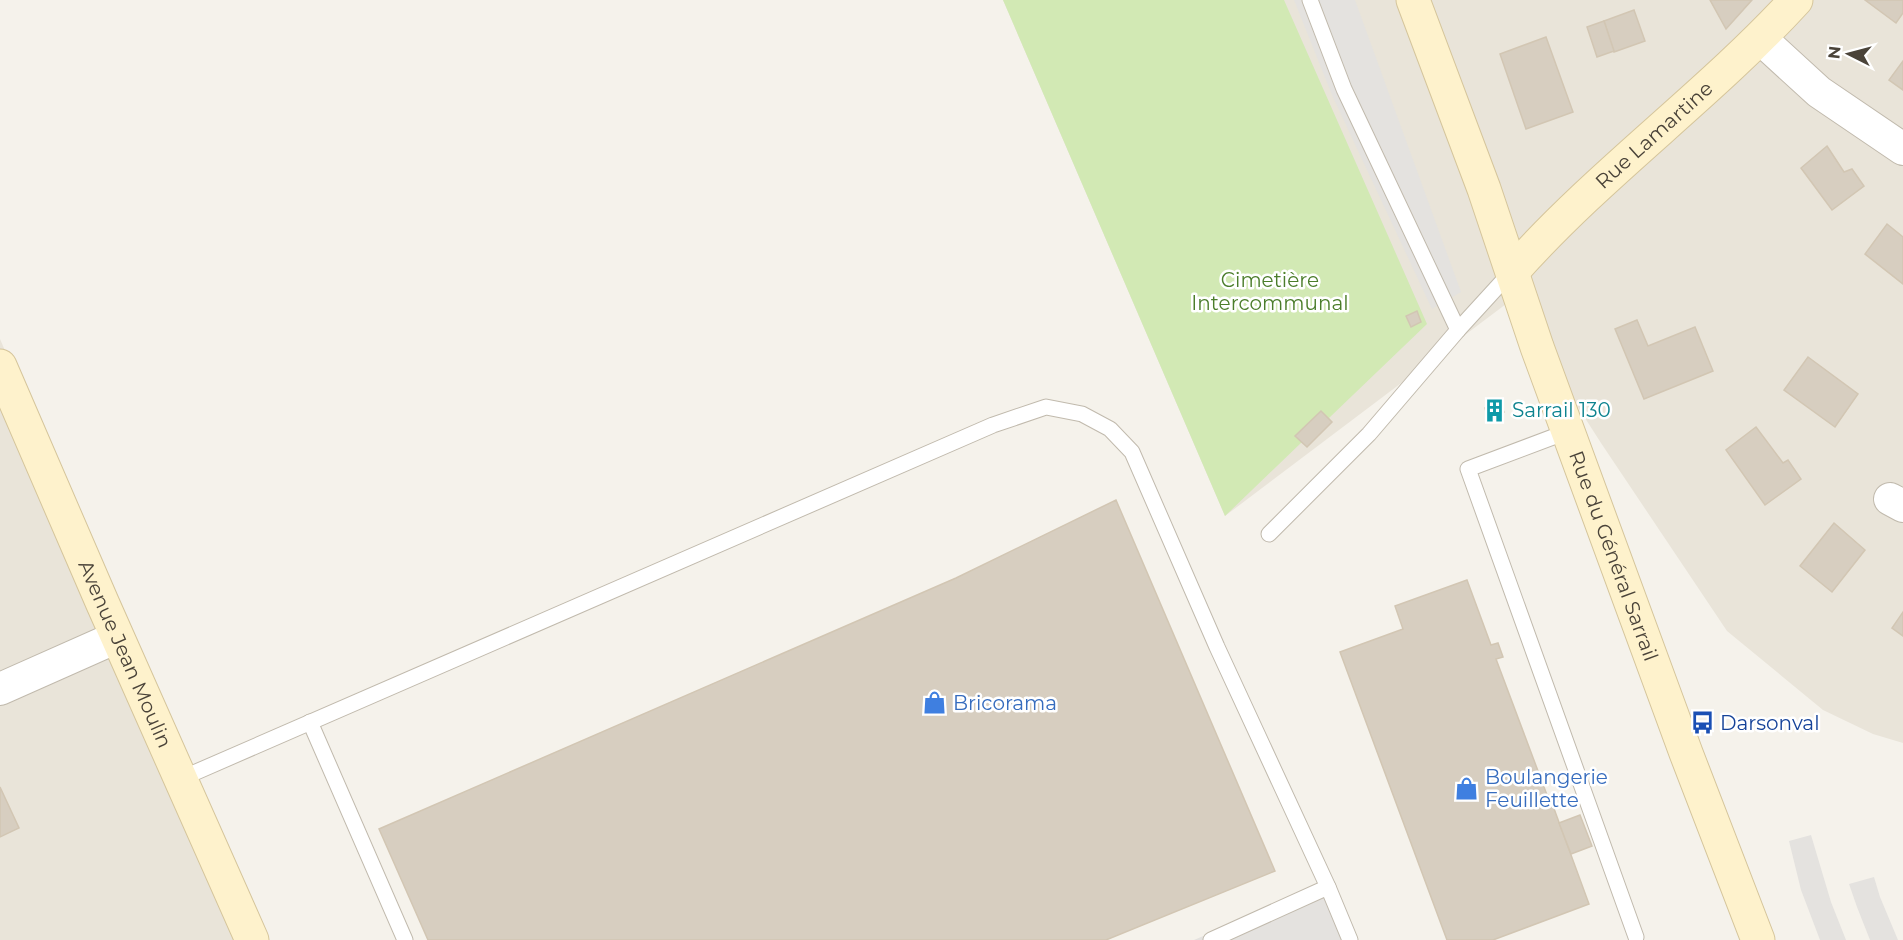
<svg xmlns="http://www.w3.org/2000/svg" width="1903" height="940" font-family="Montserrat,sans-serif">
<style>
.residential{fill:#e9e4d9}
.green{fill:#d2e9b4}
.parking{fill:#e4e2df}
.building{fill:#d7cec0;stroke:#d2c6b3;stroke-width:1.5}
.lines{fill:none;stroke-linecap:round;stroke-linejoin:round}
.lane-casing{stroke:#c1baad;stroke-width:17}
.street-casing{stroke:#c1baad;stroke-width:34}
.secondary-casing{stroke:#d5c59b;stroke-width:35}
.lane{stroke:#fff;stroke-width:15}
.street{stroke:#fff;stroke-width:32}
.secondary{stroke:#fef2cc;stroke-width:33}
.labels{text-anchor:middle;stroke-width:5;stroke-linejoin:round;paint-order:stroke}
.street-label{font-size:20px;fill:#4a4339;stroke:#fff}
.park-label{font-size:20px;fill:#4b7d2b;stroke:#fff}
.culture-label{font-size:20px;fill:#0d838f;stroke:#fff;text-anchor:start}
.shop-label{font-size:20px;fill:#366cbe;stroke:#fff;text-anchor:start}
.transit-label{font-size:20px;fill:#164399;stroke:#fff;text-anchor:start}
</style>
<rect width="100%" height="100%" fill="#f5f2eb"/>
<g class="residential">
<path d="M1003 0H1903V743L1873 734 1823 710 1727 631 1601 443 1510 301 1225 516Z"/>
<path d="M0 339 260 940H0Z"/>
</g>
<path class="green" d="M1003 0H1284L1427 324 1329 418 1332 422 1307 447 1302 442 1225 516Z"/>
<g class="parking">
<path d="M1294 0H1355L1461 292 1432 309 1332 95Z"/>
<path d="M1811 835 1831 902 1846 940H1820L1801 890 1789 841Z"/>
<path d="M1874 877 1880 897 1898 940H1870L1857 907 1849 884Z"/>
<path d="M1322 885 1343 940H1194Z"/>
</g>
<g class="building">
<path d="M1710 0H1752L1726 29Z"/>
<path d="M1865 0H1903V13L1896 23Z"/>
<path d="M1634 10 1645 41 1614 52 1604 21Z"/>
<path d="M1604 21 1614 51 1597 57 1587 27Z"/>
<path d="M1546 37 1573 112 1526 129 1500 54Z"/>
<path d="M1903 61V90L1889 80Z"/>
<path d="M1827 146 1844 172 1852 169 1864 186 1832 210 1801 168Z"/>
<path d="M1887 224 1903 237V284L1865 254Z"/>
<path d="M1417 311 1421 322 1411 327 1406 316Z"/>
<path d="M1637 320 1648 346 1695 327 1713 371 1644 399 1615 329Z"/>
<path d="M1808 357 1858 394 1835 427 1784 390Z"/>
<path d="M1500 402 1504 412 1488 419 1485 408Z"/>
<path d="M1321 411 1332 422 1307 447 1295 436Z"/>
<path d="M1756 427 1783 463 1788 460 1801 479 1765 505 1726 450Z"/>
<path d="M1116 500 1275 871 1106 940H428L379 829 956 578Z"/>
<path d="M1834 523 1865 550 1832 592 1800 566Z"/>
<path d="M1467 580 1491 645 1498 643 1503 657 1496 659 1547 795H1549L1589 904 1493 940H1447L1340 652 1403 629 1395 606Z"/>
<path d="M1903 612V636L1892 628Z"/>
<path d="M0 787 19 828 0 837Z"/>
<path d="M1580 815 1592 846 1571 854 1559 823Z"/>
</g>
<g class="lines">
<defs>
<g id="lane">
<path d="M1310 0 1344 89 1458 330"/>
<path d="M1569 431 1468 469 1636 937"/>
<path d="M1269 534 1369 434 1458 330 1511 272"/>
<path d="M310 722 405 940"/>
<path d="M180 779 993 425 1046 407 1082 414 1110 429 1132 452 1217 647 1328 887"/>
<path d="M1211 940 1328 887 1350 940"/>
</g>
<g id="street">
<path d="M1761 39 1819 92 1903 149"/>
<path d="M1890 499 1903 506"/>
<path d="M0 689 117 637"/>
</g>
<g id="secondary">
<path id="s1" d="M1413 0 1484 189 1537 347 1686 753 1758 940"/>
<path id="s2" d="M1513 271C1600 173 1708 96 1796 0"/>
<path id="s3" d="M0 366 102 602 252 940"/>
</g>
</defs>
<use href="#lane" class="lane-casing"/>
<use href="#street" class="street-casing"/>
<use href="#secondary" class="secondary-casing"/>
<use href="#lane" class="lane"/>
<use href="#street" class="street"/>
<use href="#secondary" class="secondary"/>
</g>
<defs>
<symbol id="building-bare" viewBox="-9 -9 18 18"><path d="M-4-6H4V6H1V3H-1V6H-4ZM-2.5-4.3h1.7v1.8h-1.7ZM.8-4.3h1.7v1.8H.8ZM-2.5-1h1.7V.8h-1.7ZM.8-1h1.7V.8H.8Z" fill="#0f9aa8" stroke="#fff" stroke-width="2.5" paint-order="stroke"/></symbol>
<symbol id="shop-bare" viewBox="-9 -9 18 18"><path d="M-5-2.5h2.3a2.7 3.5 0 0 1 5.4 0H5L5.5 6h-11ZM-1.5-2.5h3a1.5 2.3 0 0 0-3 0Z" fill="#3f7fe0" stroke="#fff" stroke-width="2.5" paint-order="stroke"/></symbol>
<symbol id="bus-bare" viewBox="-9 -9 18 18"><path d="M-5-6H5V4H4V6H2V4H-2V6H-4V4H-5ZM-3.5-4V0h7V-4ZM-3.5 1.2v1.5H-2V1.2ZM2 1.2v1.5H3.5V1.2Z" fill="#1a4fb4" stroke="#fff" stroke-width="2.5" paint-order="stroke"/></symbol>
</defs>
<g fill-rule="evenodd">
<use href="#building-bare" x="1478" y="394" width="33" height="33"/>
<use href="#shop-bare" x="918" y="686" width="33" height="33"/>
<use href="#bus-bare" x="1686" y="706" width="33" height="33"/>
<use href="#shop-bare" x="1450" y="772" width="33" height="33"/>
</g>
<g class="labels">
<g class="street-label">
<text dy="7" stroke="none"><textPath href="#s2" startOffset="196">Rue Lamartine</textPath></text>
<text dy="7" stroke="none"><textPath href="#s1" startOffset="591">Rue du Général Sarrail</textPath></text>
<text dy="7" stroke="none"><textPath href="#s3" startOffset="314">Avenue Jean Moulin</textPath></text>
</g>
<g class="park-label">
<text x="1270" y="287">Cimetière<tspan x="1270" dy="23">Intercommunal</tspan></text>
</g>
<g class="culture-label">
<text x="1512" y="417">Sarrail 130</text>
</g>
<g class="shop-label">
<text x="953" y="710">Bricorama</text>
<text x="1485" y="784">Boulangerie<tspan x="1485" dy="23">Feuillette</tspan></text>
</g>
<g class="transit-label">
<text x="1720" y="730">Darsonval</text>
</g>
</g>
<g transform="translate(1849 54) rotate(276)" stroke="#ffffff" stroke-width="4.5" paint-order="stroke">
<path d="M0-4.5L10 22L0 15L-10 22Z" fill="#4a4339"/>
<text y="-9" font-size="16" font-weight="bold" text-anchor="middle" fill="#4a4339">N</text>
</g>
</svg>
